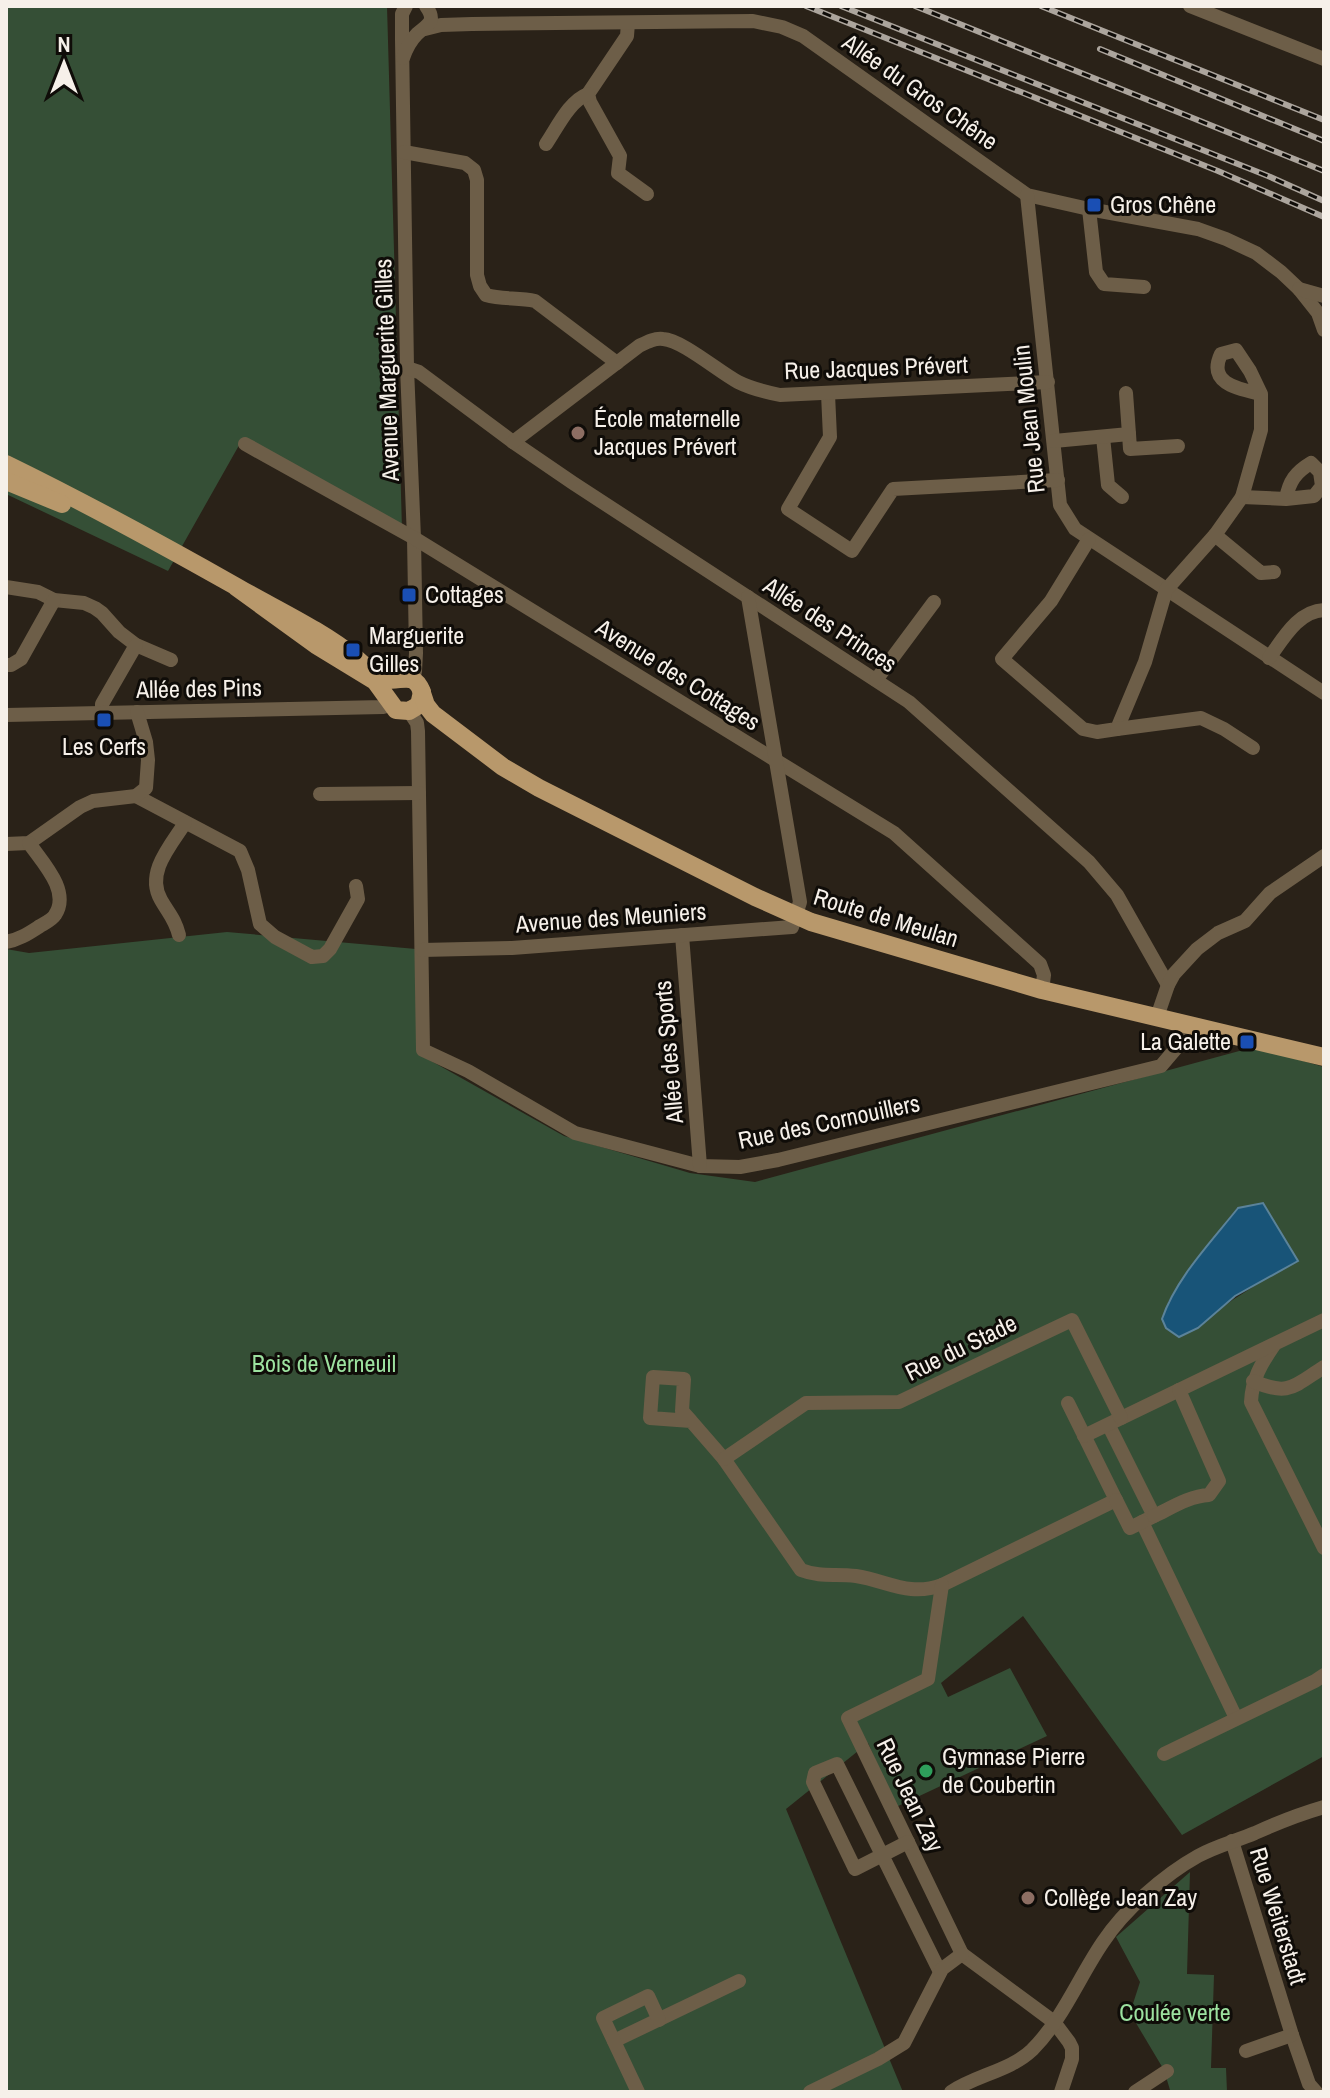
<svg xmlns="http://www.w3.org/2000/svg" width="1330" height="2098" font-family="'Archivo Narrow',sans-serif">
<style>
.green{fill:#354f36;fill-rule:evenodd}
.water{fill:#185478;stroke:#5b839a;stroke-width:2}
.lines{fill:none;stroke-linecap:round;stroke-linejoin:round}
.minor{stroke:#6d5e48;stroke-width:14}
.major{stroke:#b8986b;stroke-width:18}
.rail-casing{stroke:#aca59d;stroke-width:6}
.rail{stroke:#0f0c08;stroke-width:3;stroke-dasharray:9;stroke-linecap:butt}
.transit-dot{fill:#1a4fb4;stroke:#0f0c08;stroke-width:3}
.education-dot{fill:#8d6e63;stroke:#0f0c08;stroke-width:3}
.leisure-dot{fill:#2e9e5b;stroke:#0f0c08;stroke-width:3}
.labels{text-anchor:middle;stroke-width:6;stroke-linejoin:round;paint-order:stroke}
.street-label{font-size:24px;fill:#f6f0e9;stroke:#0f0c08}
.poi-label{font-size:24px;fill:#f6f0e9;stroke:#0f0c08;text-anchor:start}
.park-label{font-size:24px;fill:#9ce19f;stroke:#0f0c08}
</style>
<rect width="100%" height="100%" fill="#2a2218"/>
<g class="green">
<path d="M6 6H387L402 529 242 440 168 571 6 494Z"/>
<path d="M227 932 416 949 417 1053 564 1136 690 1173 755 1182 1254 1047 1324 1067V1756L1182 1835 1023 1616 941 1683 948 1697 1010 1668 1047 1736 896 1807 868 1743 786 1809 903 2092H6V949L29 953ZM1237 1208 1263 1280C1248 1291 1232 1299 1218 1311L1168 1302 1195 1262Z"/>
<path d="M1190 1872 1187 1974 1214 1975 1211 2068H1226L1227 2092H1169L1170 2090 1164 2070 1130 2013 1140 1982 1116 1937Z"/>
</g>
<path class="water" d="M1263 1203 1298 1261 1235 1296 1198 1328 1179 1337 1166 1328 1162 1319C1176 1278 1211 1242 1238 1208Z"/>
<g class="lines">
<g class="minor">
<path d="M406 6 402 14V40L407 368 414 538 416 653 415 671 413 680"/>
<path d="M1190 6 1324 59"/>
<path d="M628 23 627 36 588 94 590 102 620 156 618 173 647 194"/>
<path d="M425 29 441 25 472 24 753 21 782 27 803 36 1027 195 1089 209 1198 229 1226 239 1256 253 1281 272 1299 289 1318 313 1324 330"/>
<path d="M403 58C406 49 410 41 417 34 428 24 437 22 426 6"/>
<path d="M546 144C557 128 569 101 588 94"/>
<path d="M404 152 465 163 474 170 477 180V275L480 286 486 295C502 300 519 297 535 301L617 363"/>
<path d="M1027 195 1060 505 1075 529 1324 693"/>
<path d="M1089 209 1096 272 1104 284 1144 287"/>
<path d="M1299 289 1324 296"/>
<path d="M407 368 419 372 513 442 573 483 909 702 1089 862 1117 895 1168 985"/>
<path d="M828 394 830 437 788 509 852 551 893 489 1058 480"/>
<path d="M1129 434 1130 449 1178 446"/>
<path d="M1103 437 1108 485 1122 497"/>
<path d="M1054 441 1129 434 1126 393"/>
<path d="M513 442 639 346C647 342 654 338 663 339 682 340 719 372 738 382 752 389 765 392 780 395L1048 382"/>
<path d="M245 444 414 538 894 833 1040 964 1044 975 1042 990"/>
<path d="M1242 497 1286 499 1314 496 1322 486 1320 472 1311 463C1296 472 1289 481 1286 499"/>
<path d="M1215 535 1261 573 1274 572"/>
<path d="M1089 539 1051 601 1002 659 1083 729 1097 732 1117 729 1145 662 1166 590 1215 535 1242 497 1261 430V394L1250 371 1236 350 1221 354C1207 384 1239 389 1261 394"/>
<path d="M6 587 38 592 54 600 84 603 95 608 102 613 119 632 136 645 171 660"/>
<path d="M1269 658C1283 639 1298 611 1324 610"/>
<path d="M6 665H11L21 659 54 600"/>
<path d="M876 680 934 602"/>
<path d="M409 711 417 723 418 731 423 1050 468 1071 575 1133 700 1166 740 1167 778 1160 1161 1066 1195 1026"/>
<path d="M102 713V704L136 645"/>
<path d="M6 715 383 707 391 705"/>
<path d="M1117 729 1201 718 1224 729 1253 748"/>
<path d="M320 794 419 793"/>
<path d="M136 796 240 851 248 870 260 924 275 937 312 957 323 956 330 949 358 899 356 886"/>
<path d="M6 844 29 843 80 807 93 801 136 796 146 788 148 760 146 742 137 712"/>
<path d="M179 935C175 919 169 914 161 900 145 873 171 845 185 823"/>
<path d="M682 935 700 1166"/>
<path d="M6 942C19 940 29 933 40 926 45 923 52 920 55 915 71 891 42 862 29 843"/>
<path d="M422 950 512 948 792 927 800 902 748 597"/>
<path d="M1157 1017 1168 985 1174 974 1197 949 1218 933 1245 921 1270 893 1324 856"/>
<path d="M1274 1345C1261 1364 1252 1379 1251 1402L1324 1548"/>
<path d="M1253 1381C1289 1397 1294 1386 1324 1367"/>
<path d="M691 1421 682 1411 684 1379 653 1377 650 1418 691 1421 724 1459 801 1570C822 1578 835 1573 856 1576 888 1581 909 1597 942 1585L1116 1500 1068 1403"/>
<path d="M1109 1426 1154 1516 1142 1522 1236 1718"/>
<path d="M1084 1436 1324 1320"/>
<path d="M724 1459 806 1403 899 1402 1072 1320 1121 1418"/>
<path d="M1116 1500 1130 1528 1142 1522"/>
<path d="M1154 1516C1171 1508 1189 1496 1209 1495L1219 1481 1179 1390"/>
<path d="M942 1585 928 1679 848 1718 962 1954 1054 2022 1069 2042 1072 2048V2059L1061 2092"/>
<path d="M1164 1754 1315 1681 1324 1675"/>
<path d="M1232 1841 1292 2035 1309 2084 1316 2092"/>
<path d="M908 1842 855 1869 813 1782 815 1773 837 1764 940 1972"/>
<path d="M614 2041 739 1981"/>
<path d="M1246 2051 1292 2035"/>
<path d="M638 2092 603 2018 648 1996 659 2020"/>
<path d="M810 2092 878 2059 904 2043 942 1969 962 1954"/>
<path d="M951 2092C976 2075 1010 2071 1032 2050 1063 2019 1079 1977 1103 1942 1124 1910 1164 1875 1198 1856 1216 1846 1236 1841 1255 1833 1277 1823 1300 1814 1324 1807"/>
<path d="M1135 2092 1167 2071"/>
</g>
<g class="major">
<path d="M6 464C84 502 161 544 237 587 277 610 321 630 357 659 364 665 372 674 381 678 398 685 413 668 422 692L419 705 409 711 396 710 375 681 316 645 236 587"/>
<path d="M6 481 62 504"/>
<path d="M421 690 426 705 433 714 503 767 539 788 755 897 811 922 1042 990 1324 1057"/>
</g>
<defs>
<g id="rail">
<path d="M806 6 1218 171 1324 217"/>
<path d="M841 6 1268 176 1324 201"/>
<path d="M915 6 1324 171"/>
<path d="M1041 6 1324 120"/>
<path d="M1100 49 1324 141"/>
</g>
</defs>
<use href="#rail" class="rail-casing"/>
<use href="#rail" class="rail"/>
</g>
<g class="transit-dot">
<rect x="1086" y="197" width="16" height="16" rx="4"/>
<rect x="401" y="587" width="16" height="16" rx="4"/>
<rect x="345" y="642" width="16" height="16" rx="4"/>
<rect x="96" y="712" width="16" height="16" rx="4"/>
<rect x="1239" y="1034" width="16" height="16" rx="4"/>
</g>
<g class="education-dot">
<circle cx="578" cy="433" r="8"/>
<circle cx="1028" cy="1898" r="8"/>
</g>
<circle class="leisure-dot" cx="926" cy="1771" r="8"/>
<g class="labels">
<g class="street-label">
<text transform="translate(920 92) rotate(35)" y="8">Allée du Gros Chêne</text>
<text transform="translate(876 368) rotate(-2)" y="8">Rue Jacques Prévert</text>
<text transform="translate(387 370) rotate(-92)" y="8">Avenue Marguerite Gilles</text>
<text transform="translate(1029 419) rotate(-96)" y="8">Rue Jean Moulin</text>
<text transform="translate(830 625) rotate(33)" y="8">Allée des Princes</text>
<text transform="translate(678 675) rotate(32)" y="8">Avenue des Cottages</text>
<text transform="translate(199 689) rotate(-1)" y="8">Allée des Pins</text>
<text transform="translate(611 918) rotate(-4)" y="8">Avenue des Meuniers</text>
<text transform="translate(886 918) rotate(17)" y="8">Route de Meulan</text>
<text transform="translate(669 1052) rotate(-95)" y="8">Allée des Sports</text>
<text transform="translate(829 1122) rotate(-12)" y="8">Rue des Cornouillers</text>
<text transform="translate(961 1348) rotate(-26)" y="8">Rue du Stade</text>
<text transform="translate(910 1795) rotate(64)" y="8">Rue Jean Zay</text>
<text transform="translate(1278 1916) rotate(73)" y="8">Rue Weiterstadt</text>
</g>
<g class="poi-label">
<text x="1110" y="213">Gros Chêne</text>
<text x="594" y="427">École maternelle<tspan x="594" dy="28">Jacques Prévert</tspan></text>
<text x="425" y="603">Cottages</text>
<text x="369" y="644">Marguerite<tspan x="369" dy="28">Gilles</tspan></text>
<text x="104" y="755" text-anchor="middle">Les Cerfs</text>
<text x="1231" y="1050" text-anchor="end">La Galette</text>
<text x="942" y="1765">Gymnase Pierre<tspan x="942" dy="28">de Coubertin</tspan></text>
<text x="1044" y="1906">Collège Jean Zay</text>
</g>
<g class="park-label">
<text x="324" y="1372">Bois de Verneuil</text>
<text x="1175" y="2021">Coulée verte</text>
</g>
</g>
<rect width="1330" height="2098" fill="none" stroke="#f6f0e9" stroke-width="16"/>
<g transform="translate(64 64)" stroke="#0f0c08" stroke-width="6" paint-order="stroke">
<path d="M0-6L14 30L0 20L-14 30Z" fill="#f6f0e9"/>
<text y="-12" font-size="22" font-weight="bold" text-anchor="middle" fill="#f6f0e9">N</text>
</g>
</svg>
